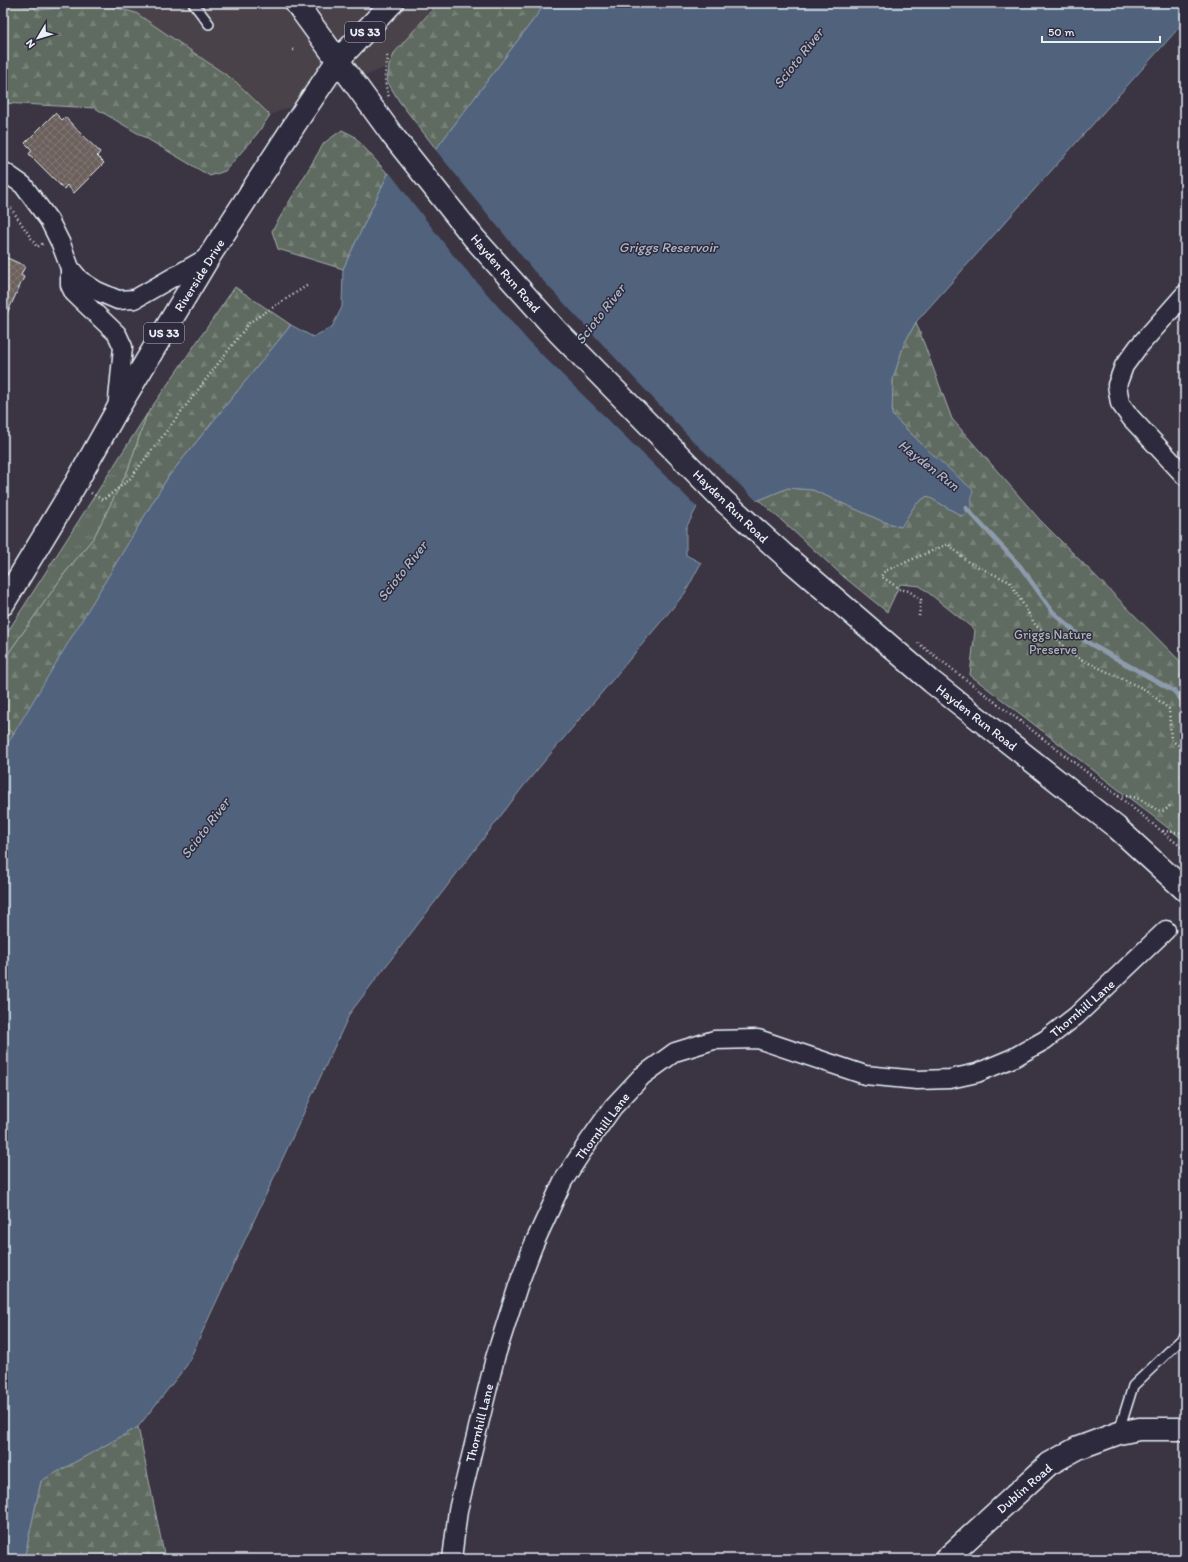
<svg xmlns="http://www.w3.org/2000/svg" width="1188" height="1562" font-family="Itim,sans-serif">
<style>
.built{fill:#4a424a}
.grass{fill:url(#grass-tufts);stroke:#a4aeac}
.forest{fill:url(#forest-firs);stroke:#a4aeac}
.water{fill:#51627b;stroke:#8d9bad}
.pier{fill:#3b3543}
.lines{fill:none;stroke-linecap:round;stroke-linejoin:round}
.stream{stroke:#8d9bad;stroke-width:4.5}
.building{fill:url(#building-cross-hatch);stroke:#e8f1f8}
.lane-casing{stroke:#e8f1f8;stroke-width:12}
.street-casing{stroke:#e8f1f8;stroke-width:21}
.secondary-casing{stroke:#e8f1f8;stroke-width:25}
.primary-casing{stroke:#e8f1f8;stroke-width:25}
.path{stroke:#e8f1f8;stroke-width:2.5;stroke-dasharray:1 3;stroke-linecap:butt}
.lane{stroke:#2f2a3d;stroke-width:9}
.street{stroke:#2f2a3d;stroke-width:18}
.secondary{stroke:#2f2a3d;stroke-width:22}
.primary{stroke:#2f2a3d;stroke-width:22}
.labels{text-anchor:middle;stroke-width:3;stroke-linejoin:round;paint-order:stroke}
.shield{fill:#2f2a3d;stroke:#b0b5c0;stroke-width:1}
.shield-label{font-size:12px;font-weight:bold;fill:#e8f1f8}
.street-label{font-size:13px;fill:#e8f1f8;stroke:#2f2a3d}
.park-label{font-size:13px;fill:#aab5b4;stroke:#2f2a3d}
.water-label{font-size:14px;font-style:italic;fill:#acb8c6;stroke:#2f2a3d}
</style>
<defs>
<pattern id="grass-tufts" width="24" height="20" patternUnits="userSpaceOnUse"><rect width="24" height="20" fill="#5f6b61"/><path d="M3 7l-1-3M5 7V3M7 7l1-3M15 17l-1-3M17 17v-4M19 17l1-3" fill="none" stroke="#768178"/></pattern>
<pattern id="forest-firs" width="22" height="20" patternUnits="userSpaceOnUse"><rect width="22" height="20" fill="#5f6b61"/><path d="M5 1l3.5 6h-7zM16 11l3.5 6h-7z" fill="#768178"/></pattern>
<pattern id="building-cross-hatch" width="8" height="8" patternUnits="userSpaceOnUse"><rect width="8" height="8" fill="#6c605b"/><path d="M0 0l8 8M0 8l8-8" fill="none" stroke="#817773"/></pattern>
</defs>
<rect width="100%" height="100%" fill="#3b3543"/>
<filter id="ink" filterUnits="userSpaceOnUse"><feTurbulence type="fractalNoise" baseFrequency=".025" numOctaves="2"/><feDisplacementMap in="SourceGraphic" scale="8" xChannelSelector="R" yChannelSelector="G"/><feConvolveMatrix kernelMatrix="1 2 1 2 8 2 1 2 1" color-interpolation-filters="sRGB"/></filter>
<g filter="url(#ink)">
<path class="built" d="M33 3H438L395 52 389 66 270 115 235 81 102 4 36 10Z"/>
<g class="grass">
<path d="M147 414 128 470 94 537 65 573 3 661V639Z"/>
<path d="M3 726 14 734 3 751Z"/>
</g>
<g class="forest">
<path d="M3 3H33L36 10 102 4 136 13 235 81 270 115 257 134 225 171 210 176 95 108 3 103Z"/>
<path d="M438 3H546L436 149 399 101 387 81 389 66 395 52Z"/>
<path d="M342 130 354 136 388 174 343 269 278 249 272 231 324 143Z"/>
<path d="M235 287 291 325 168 477 14 734 3 726V661L65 573 94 537 128 470 147 414Z"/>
<path d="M916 322 952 419 1039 519 1185 666V841L970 675 975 630 920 586 900 584 887 612 844 577 759 500 788 488 813 490 882 521 900 527 915 505 927 496 962 516 931 453 892 415 893 379 904 344Z"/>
<path d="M138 1427 165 1559H24L41 1481Z"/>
</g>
<path class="water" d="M546 3H1185V21L916 322 904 344 893 379 892 415 931 453 973 490 970 511 962 516 927 496 915 505 901 527 882 521 813 490 788 488 759 500 743 503 707 488 686 528V555L701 563 685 593 522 788 350 1013 187 1365 138 1427 41 1481 24 1559H3V751L168 477 291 325 313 337 332 327 342 307 343 269 388 174 436 149Z"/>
<path class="pier" d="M434 148 533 270 693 441 758 502 743 505 708 490 698 508 530 343 453 255 389 172Z"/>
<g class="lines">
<path class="stream" d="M966 508 1020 566 1053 612 1085 641 1174 691 1185 704"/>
</g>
<g class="building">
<path d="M55 113 62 120 65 117 83 136 100 152 97 156 104 163 74 193 67 185 64 189 29 154 32 150 25 143Z"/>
<path d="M3 256 25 266 21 275 24 277 3 322Z"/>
</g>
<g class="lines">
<defs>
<g id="lane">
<path d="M193 3 209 24"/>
<path d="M1119 1431 1133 1386 1185 1336"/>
</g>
<g id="street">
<path d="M3 171 23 185 49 220 61 244 70 268 80 280 97 291 118 300 135 299 210 256"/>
<path d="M70 268V285L74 293 117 334 123 347 117 410"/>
<path d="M1185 294 1138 347 1124 366 1117 385 1120 403 1131 418 1185 476"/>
<path d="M452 1559 458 1510 495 1358 518 1286 533 1246 563 1181 589 1141 613 1107 642 1076 675 1052 714 1040 758 1039 865 1075 917 1080 950 1079 977 1073 1013 1058 1045 1040 1076 1016 1166 930"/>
</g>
<path id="secondary" d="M946 1559 1049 1464 1078 1448 1119 1433 1139 1429H1185"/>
<g id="primary">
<path d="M296 3 393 136 474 238 558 332 724 501 783 554 932 682 1116 827 1185 890"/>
<path d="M3 604 75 485 117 410 210 255 297 121 338 60 392 3"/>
</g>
</defs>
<use href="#lane" class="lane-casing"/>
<use href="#street" class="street-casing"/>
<use href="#secondary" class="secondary-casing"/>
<use href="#primary" class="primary-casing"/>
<g class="path">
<path d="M293 50 296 49"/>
<path d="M387 56 388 59C384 72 384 84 389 97"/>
<path d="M11 208 37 247 44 243"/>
<path d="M91 493 103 500 129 480 250 322 308 285"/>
<path d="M919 616 921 600 909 591 900 589 881 576 885 571 948 544 968 562 1010 582 1036 626 1054 637 1076 657 1146 690 1169 709 1171 740 1185 750"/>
<path d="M918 643 1118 796 1185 850"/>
<path d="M1118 796C1126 796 1133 796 1141 800 1152 805 1161 819 1171 804"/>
<path d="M1163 831 1185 833"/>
</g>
<use href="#lane" class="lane"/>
<use href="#street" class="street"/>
<use href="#secondary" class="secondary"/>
<use href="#primary" class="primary"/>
</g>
</g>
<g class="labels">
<g class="shield">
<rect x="345" y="22" width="40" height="20" rx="3"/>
<rect x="144" y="323" width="40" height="20" rx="3"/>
</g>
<g class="shield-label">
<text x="365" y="36">US 33</text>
<text x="164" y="337">US 33</text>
</g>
<g class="street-label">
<text transform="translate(506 273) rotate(49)" y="5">Hayden Run Road</text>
<text transform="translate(199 275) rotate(-58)" y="5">Riverside Drive</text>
<text transform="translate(731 506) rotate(44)" y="5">Hayden Run Road</text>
<text transform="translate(977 717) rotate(38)" y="5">Hayden Run Road</text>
<text transform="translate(1082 1008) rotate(-41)" y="5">Thornhill Lane</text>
<text transform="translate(602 1126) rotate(-53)" y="5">Thornhill Lane</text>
<text transform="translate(479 1423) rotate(-76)" y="5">Thornhill Lane</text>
<text transform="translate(1024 1488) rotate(-41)" y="5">Dublin Road</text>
</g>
<g class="park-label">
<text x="1053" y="639">Griggs Nature<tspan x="1053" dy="15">Preserve</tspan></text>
</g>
<g class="water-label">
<text transform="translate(798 58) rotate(-52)" y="5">Scioto River</text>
<text x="668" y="252">Griggs Reservoir</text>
<text transform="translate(600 314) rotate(-52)" y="5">Scioto River</text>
<text transform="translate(929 465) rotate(38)" y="5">Hayden Run</text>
<text transform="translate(402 571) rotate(-52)" y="5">Scioto River</text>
<text transform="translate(205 828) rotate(-53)" y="5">Scioto River</text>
</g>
</g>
<rect width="1188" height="1562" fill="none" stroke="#2f2a3d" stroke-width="16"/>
<rect x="8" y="8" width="1172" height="1546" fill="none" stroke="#e8f1f8" stroke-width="1.5" filter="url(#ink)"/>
<g transform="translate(38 38) rotate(232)" stroke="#2f2a3d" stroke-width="3" paint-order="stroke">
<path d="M0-3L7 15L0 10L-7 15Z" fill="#e8f1f8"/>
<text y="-6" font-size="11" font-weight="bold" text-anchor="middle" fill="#e8f1f8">N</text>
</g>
<path d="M1042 36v6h118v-6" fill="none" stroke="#e8f1f8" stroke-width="2"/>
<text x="1048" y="36" font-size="12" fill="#e8f1f8" stroke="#2f2a3d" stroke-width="3" paint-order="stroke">50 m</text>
</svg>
